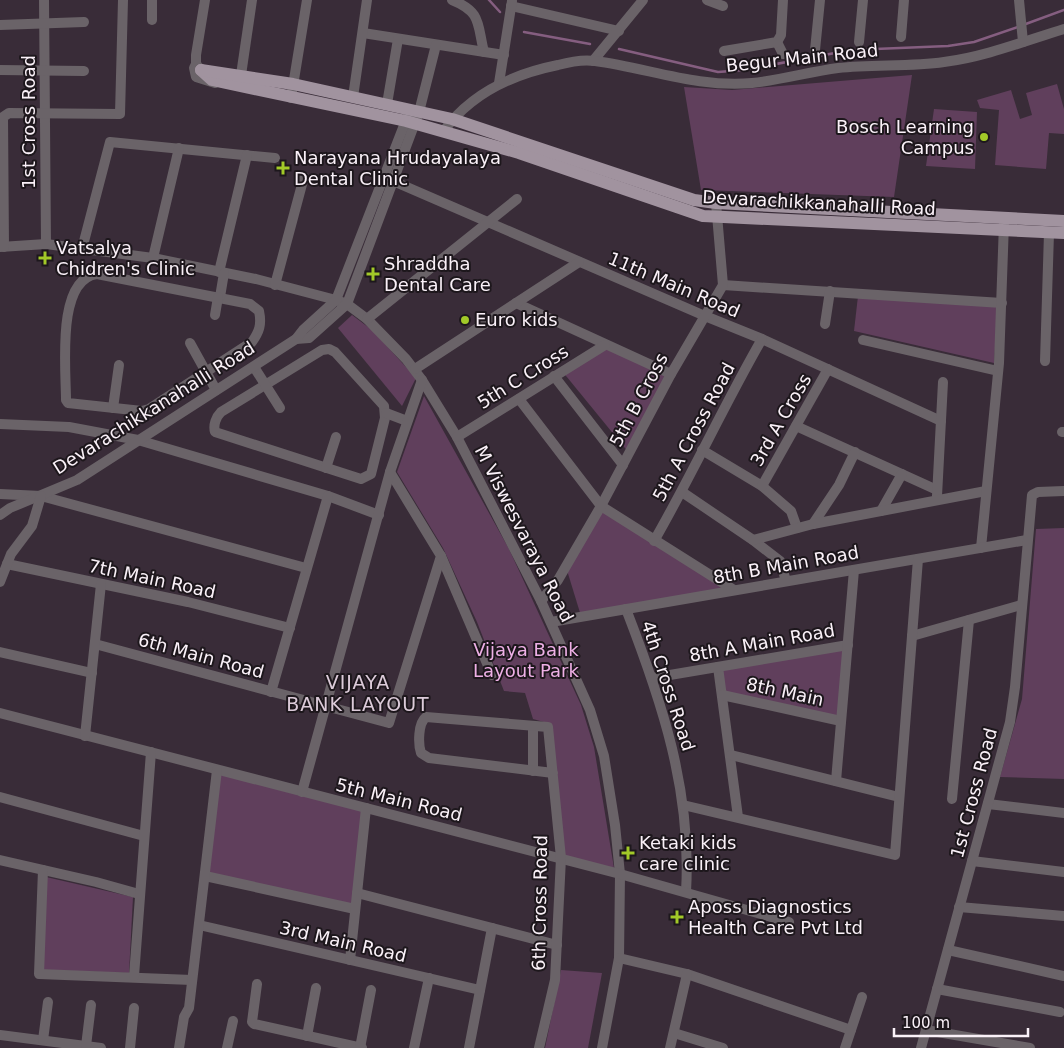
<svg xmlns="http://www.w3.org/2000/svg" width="1064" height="1048" font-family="'DejaVu Sans',sans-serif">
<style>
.green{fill:#603f5c}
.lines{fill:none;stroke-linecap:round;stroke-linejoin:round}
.stream{stroke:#855e80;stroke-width:2.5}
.minor{stroke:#6a6368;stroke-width:10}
.major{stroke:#a1939f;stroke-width:12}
.poi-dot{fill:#a2c928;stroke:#1d171c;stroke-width:2}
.labels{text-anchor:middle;stroke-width:4;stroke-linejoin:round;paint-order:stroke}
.street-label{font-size:18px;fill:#faf1f8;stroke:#1d171c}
.poi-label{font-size:18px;fill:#faf1f8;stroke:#1d171c;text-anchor:start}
.park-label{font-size:18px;fill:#eeb0e6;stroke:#1d171c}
.neighbourhood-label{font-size:19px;letter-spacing:1px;fill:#dccbd9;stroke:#1d171c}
</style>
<rect width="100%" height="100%" fill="#392c38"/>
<g class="green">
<path d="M912 75 894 197 701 190 684 87 732 90Z"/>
<path d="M1057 84 1064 109V134L1049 133 1046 169 995 165 999 110 980 108 977 100 1011 90 1020 119 1032 115 1026 93Z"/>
<path d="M934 109 977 112 975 169 926 166Z"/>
<path d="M858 296 998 302 994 363 854 331Z"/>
<path d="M352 315 372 330 416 378 402 406 338 328Z"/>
<path d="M605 345 671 374 629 453 562 371Z"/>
<path d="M424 396 509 549 581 705 594 747 614 868 564 856 551 724 533 719 525 693 504 691 477 622 443 548 397 472Z"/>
<path d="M601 506 734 590 581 616 566 567Z"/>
<path d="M1064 528V779L1000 777 1022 699 1036 529Z"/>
<path d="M848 645 841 721 722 695 718 667Z"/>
<path d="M217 770 366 808 355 909 205 876Z"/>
<path d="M46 877 133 897 129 973 43 970Z"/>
<path d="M561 970 602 973 588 1048H545Z"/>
</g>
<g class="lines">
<g class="stream">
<path d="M489 0 500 12"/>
<path d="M1023 25 1064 10"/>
<path d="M524 32 590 44"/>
<path d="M619 49 718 72 744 70 851 50 948 46 974 42 1018 27"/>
</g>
<g class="minor">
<path d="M44 0 46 244"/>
<path d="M152 0V20"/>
<path d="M452 0C482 12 477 24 484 52"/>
<path d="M707 0 723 6"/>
<path d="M1019 0 1023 42"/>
<path d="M511 6 619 31"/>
<path d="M0 25 84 22"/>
<path d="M363 33 504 55"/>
<path d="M901 37 904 0"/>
<path d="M777 42 783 54"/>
<path d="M859 42 863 0"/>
<path d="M815 50 820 0"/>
<path d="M724 51 777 42 781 35 783 0"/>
<path d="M593 61 643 0"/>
<path d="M196 64 194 68 196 77 215 83"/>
<path d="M0 70 84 71"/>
<path d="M201 70 196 64V55L205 0"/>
<path d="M241 75 252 0"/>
<path d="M499 83 512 1"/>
<path d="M353 97 367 0"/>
<path d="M291 98 307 0"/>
<path d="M387 104 398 39"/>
<path d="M443 132C470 94 513 74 558 65 569 62 583 59 595 61 648 68 698 88 752 83 781 80 809 72 838 68 873 64 909 67 944 62 984 57 1025 41 1064 29"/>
<path d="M393 181 705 316 762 339 941 421"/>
<path d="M0 247 46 244 153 258 256 279 336 300 347 304 367 319 406 359 422 380 457 437 541 601 590 710 604 756 615 825 620 874 619 958 602 1048"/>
<path d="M4 247 3 117 9 113 120 114 123 0"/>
<path d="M82 249 110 142 275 158"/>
<path d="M153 258 179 148"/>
<path d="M219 272 247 155"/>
<path d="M97 274 250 304 259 311C262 325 259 332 252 342L149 409 142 411 68 403 66 400C66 369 56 279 97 274Z"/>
<path d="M275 285 304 177"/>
<path d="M723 285 1002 303"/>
<path d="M220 297 224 273"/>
<path d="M516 303 671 374"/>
<path d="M215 315 218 297"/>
<path d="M367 319 517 199"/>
<path d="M825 324 830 291"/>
<path d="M296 339 309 338 347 304 419 112 436 45"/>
<path d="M863 340 998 371"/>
<path d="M190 343 216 390"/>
<path d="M329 349 335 352 384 406 385 418 371 474 361 479 215 432C213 425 216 417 221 412L322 350Z"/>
<path d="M1045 361 1049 233"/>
<path d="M254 367 280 408"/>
<path d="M415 369 579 262"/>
<path d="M554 376 623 465"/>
<path d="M519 399 601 506 734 590"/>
<path d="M113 408 119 365"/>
<path d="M386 413 407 421"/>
<path d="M0 424 69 427 138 440 328 496 379 515"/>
<path d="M796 426 937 490"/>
<path d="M1062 432H1064"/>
<path d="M457 437 605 345"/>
<path d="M702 450 762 486 791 511 797 528"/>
<path d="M326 468 336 437"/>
<path d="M762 486 828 369"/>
<path d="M682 492 753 540 780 561 786 581"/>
<path d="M0 494 41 496 306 568"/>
<path d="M937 496 943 382"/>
<path d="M881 511 902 474"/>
<path d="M0 515 10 508 77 480 296 339 303 330 336 300 408 115"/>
<path d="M813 524 839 485 855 452"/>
<path d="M753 540 813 524 986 491"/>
<path d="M654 541C692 475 724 405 762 339"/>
<path d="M981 548 999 363 1004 223"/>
<path d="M441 556 492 675"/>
<path d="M7 564 188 602 290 628"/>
<path d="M0 582 11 554 32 526 41 496"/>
<path d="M541 601 558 580 601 506 671 374 723 285 716 203"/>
<path d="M626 609C662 702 692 791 686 892"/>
<path d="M551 622 1027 540"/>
<path d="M912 636 1021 605"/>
<path d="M95 644 389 723 441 556 390 472"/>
<path d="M0 652 92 673"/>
<path d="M718 667 738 817"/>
<path d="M652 678 848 645"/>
<path d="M271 692 328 496"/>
<path d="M722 695 841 721"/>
<path d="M0 713 620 874 789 922"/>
<path d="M85 736 101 584"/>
<path d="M731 755 899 797"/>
<path d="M533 771V726"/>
<path d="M836 781 854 570"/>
<path d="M302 792 390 472 422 380"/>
<path d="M0 797 144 836"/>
<path d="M952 799 969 620"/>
<path d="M988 804 1064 813"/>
<path d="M683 805 895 855 918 559"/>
<path d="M0 860 96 882 139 894"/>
<path d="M972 861 1064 872"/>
<path d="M43 870 39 974 192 980"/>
<path d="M205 876 355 909"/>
<path d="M357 893 557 945"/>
<path d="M959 907 1064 916"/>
<path d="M199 925 480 990"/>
<path d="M948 950 1064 976"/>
<path d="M619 958 687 974 851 1030"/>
<path d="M350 960 366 808"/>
<path d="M134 976 151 752"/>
<path d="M257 984 252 1022 254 1024 362 1048"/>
<path d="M937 989 1060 1012"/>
<path d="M926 1030 1030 1048"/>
<path d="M674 1033 723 1048"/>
<path d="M0 1035 101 1048"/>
<path d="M307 1036 316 988"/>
<path d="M43 1040 48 1002"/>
<path d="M86 1046 91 1005"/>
<path d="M130 1048 134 1008"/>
<path d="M179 1048 184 1017 189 1008 217 770"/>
<path d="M227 1048 233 1021"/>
<path d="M360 1048 371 990"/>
<path d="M414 1048 429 978"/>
<path d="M469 1048 492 928"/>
<path d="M539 1048 555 980 561 858 548 727 426 717C418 723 418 744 421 753L429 758 553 773"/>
<path d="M670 1048 687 974"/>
<path d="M845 1048 862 997"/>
<path d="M921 1048 1010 722 1015 687 1032 495 1038 492 1064 491"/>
</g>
<g class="major">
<path d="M201 70 212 80 406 121 519 153 703 216 1064 233"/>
<path d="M201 70 293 84 452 119 694 200 716 203 1064 221"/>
</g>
</g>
<g class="poi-dot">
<circle cx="984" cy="137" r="5"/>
<path d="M280.5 160.5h5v5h5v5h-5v5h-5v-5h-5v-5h5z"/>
<path d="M42.5 250.5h5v5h5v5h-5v5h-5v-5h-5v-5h5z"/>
<path d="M370.5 266.5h5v5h5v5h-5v5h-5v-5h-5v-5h5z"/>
<circle cx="465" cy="320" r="5"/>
<path d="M625.5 845.5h5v5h5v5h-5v5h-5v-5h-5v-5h5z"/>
<path d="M674.5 909.5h5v5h5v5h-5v5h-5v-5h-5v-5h5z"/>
</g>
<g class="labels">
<g class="street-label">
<text transform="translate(802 58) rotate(-6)" y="6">Begur Main Road</text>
<text transform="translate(29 122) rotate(-90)" y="6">1st Cross Road</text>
<text transform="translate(819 203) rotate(3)" y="6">Devarachikkanahalli Road</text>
<text transform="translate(674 285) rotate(23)" y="6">11th Main Road</text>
<text transform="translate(523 377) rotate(-32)" y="6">5th C Cross</text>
<text transform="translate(639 400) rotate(-62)" y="6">5th B Cross</text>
<text transform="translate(154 408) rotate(-32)" y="6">Devarachikkanahalli Road</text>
<text transform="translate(781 420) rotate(-60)" y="6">3rd A Cross</text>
<text transform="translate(694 432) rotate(-62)" y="6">5th A Cross Road</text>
<text transform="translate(524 534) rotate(63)" y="6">M Viswesvaraya Road</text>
<text transform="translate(786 565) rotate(-10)" y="6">8th B Main Road</text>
<text transform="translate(152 579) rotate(12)" y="6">7th Main Road</text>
<text transform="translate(762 643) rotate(-10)" y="6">8th A Main Road</text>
<text transform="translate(201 656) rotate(15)" y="6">6th Main Road</text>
<text transform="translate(668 686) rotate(72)" y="6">4th Cross Road</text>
<text transform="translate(785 692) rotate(12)" y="6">8th Main</text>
<text transform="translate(974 793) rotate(-75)" y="6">1st Cross Road</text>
<text transform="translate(399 800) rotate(14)" y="6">5th Main Road</text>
<text transform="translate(540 903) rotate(-89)" y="6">6th Cross Road</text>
<text transform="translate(343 942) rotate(13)" y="6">3rd Main Road</text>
</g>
<g class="poi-label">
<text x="974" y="133" text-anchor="end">Bosch Learning<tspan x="974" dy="21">Campus</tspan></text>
<text x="294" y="164">Narayana Hrudayalaya<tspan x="294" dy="21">Dental Clinic</tspan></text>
<text x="56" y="254">Vatsalya<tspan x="56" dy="21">Chidren's Clinic</tspan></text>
<text x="384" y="270">Shraddha<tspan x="384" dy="21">Dental Care</tspan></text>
<text x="475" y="326">Euro kids</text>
<text x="639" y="849">Ketaki kids<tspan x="639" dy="21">care clinic</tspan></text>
<text x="688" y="913">Aposs Diagnostics<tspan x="688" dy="21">Health Care Pvt Ltd</tspan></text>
</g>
<g class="park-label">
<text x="526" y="656">Vijaya Bank<tspan x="526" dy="21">Layout Park</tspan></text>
</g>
<g class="neighbourhood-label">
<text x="358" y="689">VIJAYA<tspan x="358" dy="22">BANK LAYOUT</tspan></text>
</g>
</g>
<path d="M894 1028v8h134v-8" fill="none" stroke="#faf1f8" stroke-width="2.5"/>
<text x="902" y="1028" font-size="15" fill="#faf1f8" stroke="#1d171c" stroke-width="4" paint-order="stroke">100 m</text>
</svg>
